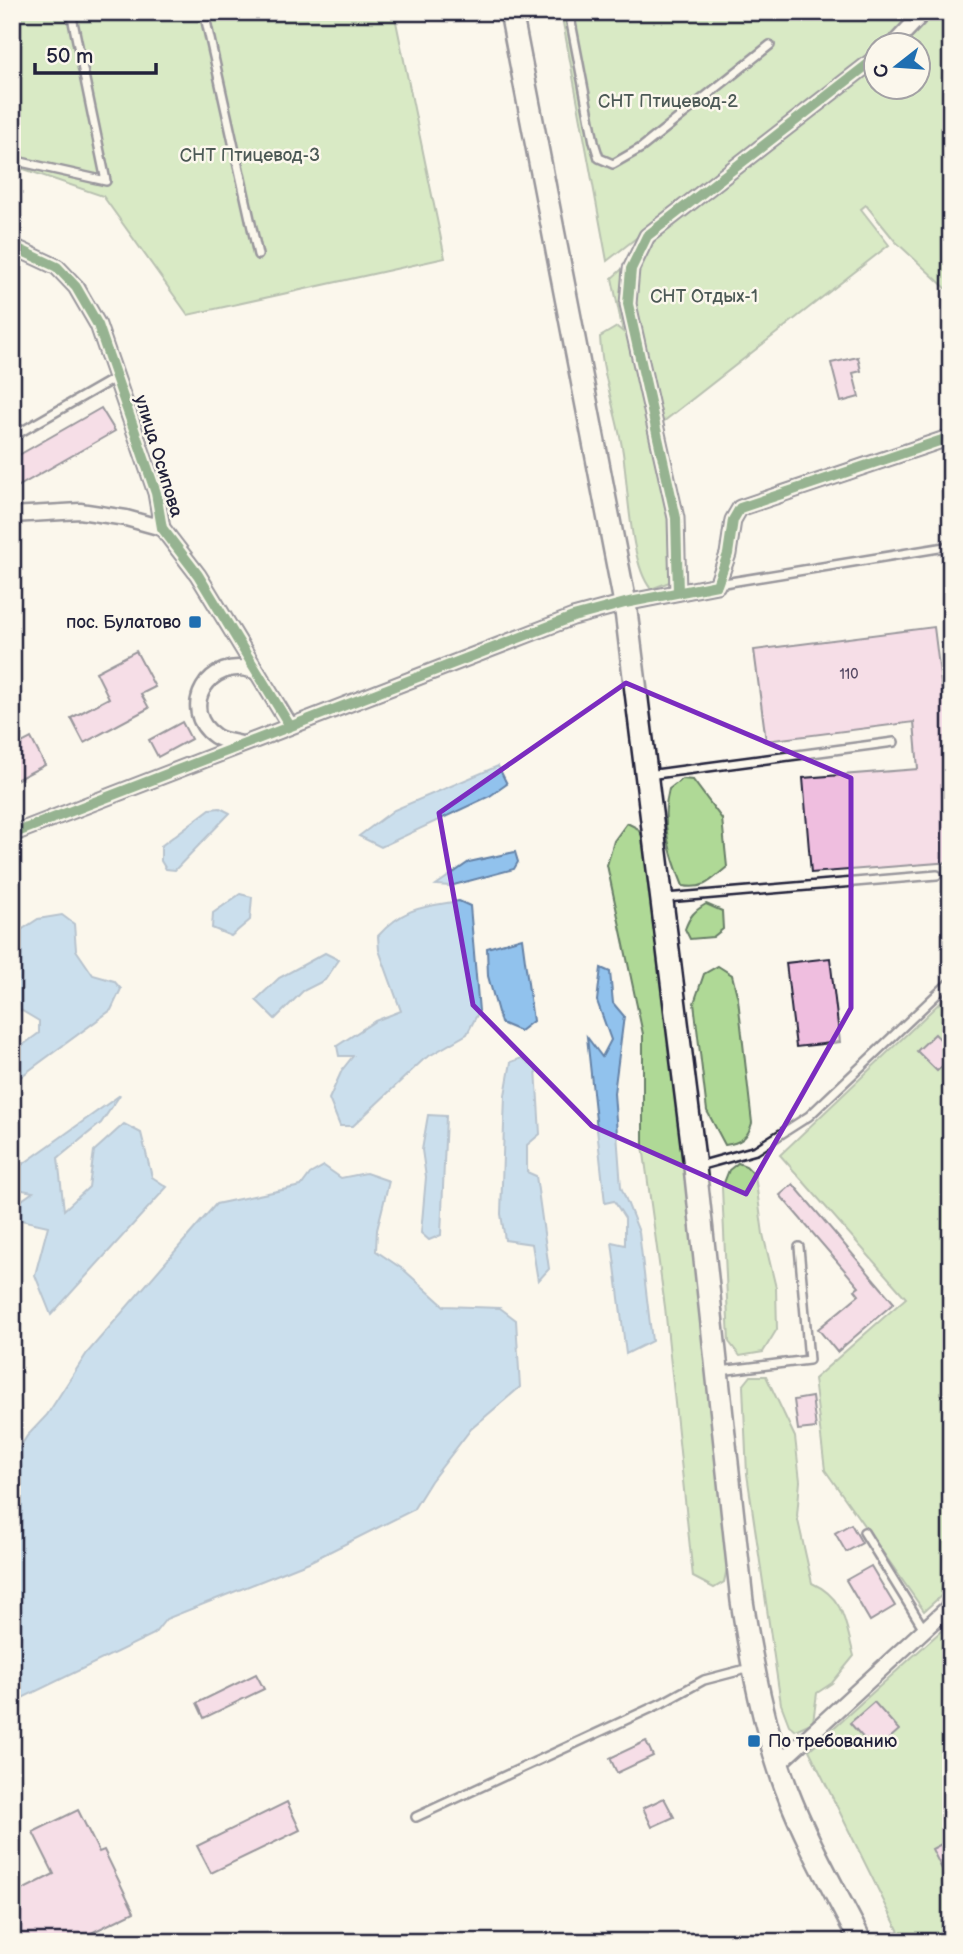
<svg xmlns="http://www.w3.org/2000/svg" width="963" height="1954" font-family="'Balsamiq Sans',sans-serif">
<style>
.green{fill:#afd996;stroke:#687e68;stroke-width:2}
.water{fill:#91c2ed;stroke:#6582a6;stroke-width:2}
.building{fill:#efbedf;stroke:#22223b;stroke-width:2}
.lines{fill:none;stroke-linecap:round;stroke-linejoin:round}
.service-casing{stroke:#22223b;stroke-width:12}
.minor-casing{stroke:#22223b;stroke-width:19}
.secondary-casing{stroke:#22223b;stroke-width:26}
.service{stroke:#fbf7ec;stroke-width:7}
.minor{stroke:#fbf7ec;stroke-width:14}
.secondary{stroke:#fbf7ec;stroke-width:21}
.cycleway-casing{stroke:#fbf7ec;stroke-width:15}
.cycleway{stroke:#1b5e20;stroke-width:10}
.marked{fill:none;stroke:#7b2cbf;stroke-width:5;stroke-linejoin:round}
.poi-dot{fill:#1f6fb2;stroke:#fbf7ec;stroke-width:2.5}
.labels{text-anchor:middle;stroke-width:5;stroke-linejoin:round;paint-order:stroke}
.number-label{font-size:14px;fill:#554964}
.park-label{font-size:18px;fill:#4c5956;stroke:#fbf7ec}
.street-label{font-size:18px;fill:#22223b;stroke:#fbf7ec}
.poi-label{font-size:18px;fill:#22223b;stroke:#fbf7ec;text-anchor:end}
</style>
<rect width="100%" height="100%" fill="#fbf7ec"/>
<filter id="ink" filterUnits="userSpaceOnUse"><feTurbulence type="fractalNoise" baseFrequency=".0143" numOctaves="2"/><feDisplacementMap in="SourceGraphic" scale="14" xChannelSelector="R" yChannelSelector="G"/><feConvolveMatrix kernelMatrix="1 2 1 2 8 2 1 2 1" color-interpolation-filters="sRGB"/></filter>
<g filter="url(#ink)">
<g class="green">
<path d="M12 12H394L445 258 188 315 103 196 12 165Z"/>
<path d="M561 12H915L890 38 876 46 875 50 607 261Z"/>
<path d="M934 12H951V293L895 241 866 205 861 209 889 245 649 433 670 525 672 581 651 589C630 565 628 486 623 453 617 413 602 377 600 337L617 327 623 332 612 278 652 242 875 67 876 88H918V46L902 45Z"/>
<path d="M682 779 693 780 722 819 727 867C711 880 705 890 683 886 670 854 660 823 669 789Z"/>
<path d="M627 823 637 828 648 845 673 1042 729 1559 724 1582 714 1588 693 1577 665 1307 643 1146V1034L607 865 614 841Z"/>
<path d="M706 904 722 911 723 929 713 937 690 939 685 929C690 916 694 911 706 904Z"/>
<path d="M718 966 732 975 738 999 752 1123C748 1138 740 1143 725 1145L707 1111 694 1003 704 974Z"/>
<path d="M951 992V1587L924 1611 825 1470 814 1379 906 1298 780 1155Z"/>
<path d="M738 1163 746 1166 755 1175 763 1234 776 1288 777 1329 763 1352 740 1356 729 1342 722 1188 729 1170Z"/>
<path d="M751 1376H766L795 1437 800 1481 797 1516 812 1583C845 1598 845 1623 854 1656L832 1683 817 1693 813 1722 795 1730 789 1725 781 1704 747 1474 743 1386Z"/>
<path d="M951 1622V1942H904L809 1750Z"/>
</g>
<g class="water">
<path d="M498 766 507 784 490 796 381 847 359 836 394 810Z"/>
<path d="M220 808 230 813 175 870 166 869 161 861V846L210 809Z"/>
<path d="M515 852 518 862 514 869 450 886 436 885 469 862Z"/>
<path d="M240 894 252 897 250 920 231 936 212 928 213 913Z"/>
<path d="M459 901 470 906 479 1011 467 1034 424 1059 353 1126H340L329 1099 342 1070 353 1056H339L337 1046 375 1021 401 1011 379 950 378 936C404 907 423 907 459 901Z"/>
<path d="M62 915 74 924 76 950 93 975 114 981 121 989 111 1010 12 1083V1053L39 1033V1021L19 1009 12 991V936L38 919Z"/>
<path d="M522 938 533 1021 520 1031 501 1023 488 976 487 948Z"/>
<path d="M325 953 339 960 325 980 303 991 275 1019 256 1000 279 978Z"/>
<path d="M601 968 610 972 613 1003 624 1016 614 1093 621 1187 639 1232 652 1341 626 1354 612 1242 625 1245V1218L614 1201 605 1203 587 1037 602 1057 611 1040 597 1001Z"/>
<path d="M522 1058 536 1068 540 1134 527 1145V1172L536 1176 549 1269 538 1281 532 1244 505 1240 501 1214 505 1095 511 1062Z"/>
<path d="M120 1095 101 1123 58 1158 64 1210 89 1187 94 1151 124 1124 141 1133 152 1177 167 1187 51 1315 35 1275 48 1226 12 1218V1207L33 1192 12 1188V1172Z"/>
<path d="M428 1115 446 1116 441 1235 429 1240 421 1233 426 1177 422 1150Z"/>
<path d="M324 1166 341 1178 366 1173 389 1181 377 1230 376 1251 404 1270 444 1306 500 1308 516 1320 520 1387 471 1429 431 1481 413 1510 309 1562 166 1619 154 1634 12 1703V1460L27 1436 47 1415 87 1353 216 1204 301 1186 310 1174Z"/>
</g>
<g class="building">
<path d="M858 357 861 371 853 373 859 397 841 402 831 363Z"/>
<path d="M101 408 115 431 12 490V459Z"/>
<path d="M934 627 943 699 951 698V862L811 873 803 778 918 769 914 722 766 741 754 650Z"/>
<path d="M136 651 155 687 141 694 149 708 84 743 71 718 109 698 96 672Z"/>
<path d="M182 722 191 739 158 757 149 740Z"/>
<path d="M31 738 45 765 12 782V748Z"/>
<path d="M830 958 840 1042 796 1047 786 963Z"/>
<path d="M935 1034 951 1050V1058L937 1071 917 1051Z"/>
<path d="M793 1184 894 1303 837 1352 818 1329 859 1295 855 1290 859 1287 780 1195Z"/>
<path d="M812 1397 816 1428 798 1430 794 1400Z"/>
<path d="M851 1524 862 1543 846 1552 835 1533Z"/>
<path d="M871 1566 895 1606 870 1621 846 1580Z"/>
<path d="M256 1674 264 1689 204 1718 197 1703Z"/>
<path d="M874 1702 899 1730 875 1751 850 1723Z"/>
<path d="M646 1741 653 1756 617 1773 610 1758Z"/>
<path d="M664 1798 674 1817 652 1827 643 1808Z"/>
<path d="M287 1802 300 1830 211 1873 197 1846Z"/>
<path d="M78 1810 99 1852 104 1850 134 1912 73 1942H16L12 1935V1895L54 1874 33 1832Z"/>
<path d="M951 1839V1887L932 1849Z"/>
</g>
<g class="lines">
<defs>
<g id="service">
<path d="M204 12 258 255"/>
<path d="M569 12 594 142 599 158 613 164 641 148 770 45"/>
<path d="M12 160 106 181 71 12"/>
<path d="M12 437 115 378"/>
<path d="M718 584 951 546"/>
<path d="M648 775 894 742"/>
<path d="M666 898 937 875"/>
<path d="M699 1166 756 1150 809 1116 951 981"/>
<path d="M720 1371 809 1360 799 1247"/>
<path d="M864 1532 924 1629"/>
<path d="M416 1817 662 1703 704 1680 750 1668"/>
</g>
<g id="minor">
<path d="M892 46 924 12"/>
<path d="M12 246 57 267 76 287 98 325 156 493 162 528 198 575 290 726"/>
<path d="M12 515 80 511 126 518 162 528"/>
<path d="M678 592 676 518 628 304 631 269 647 236 876 58"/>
<path d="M241 744C234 742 222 741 215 736 177 710 209 655 254 671"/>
<path d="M12 834 573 617 625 603 717 585 728 554 733 520 740 508 951 437"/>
<path d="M778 1764 951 1605"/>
</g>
<path id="secondary" d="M511 12 625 603 695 1167 742 1601C752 1665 764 1728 786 1788 806 1841 835 1891 861 1942"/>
</defs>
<use href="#service" class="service-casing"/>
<use href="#minor" class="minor-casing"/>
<use href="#secondary" class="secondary-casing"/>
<use href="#service" class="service"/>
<use href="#minor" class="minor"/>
<use href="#secondary" class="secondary"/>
<defs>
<g id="cycleway">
<path d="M12 246 57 267 76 287 98 325 156 493 162 528 198 575 290 726"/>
<path d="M678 592 676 518 628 304 631 269 647 236 876 58"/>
<path d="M12 834 573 617 625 603 717 585 728 554 733 520 740 508 951 437"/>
</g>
</defs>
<use href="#cycleway" class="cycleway-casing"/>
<use href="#cycleway" class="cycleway"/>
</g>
</g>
<path d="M0 0H963V1954H0ZM626 683 851 778V1008L746 1194 592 1126 473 1005 439 813Z" fill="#fbf7ec" fill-opacity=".55" fill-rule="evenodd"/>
<path class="marked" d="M626 683 851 778V1008L746 1194 592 1126 473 1005 439 813Z"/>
<g class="poi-dot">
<rect x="188" y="615" width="14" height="14" rx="3.5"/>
<rect x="747" y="1734" width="14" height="14" rx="3.5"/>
</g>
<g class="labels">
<g class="number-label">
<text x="849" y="679">110</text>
</g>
<g class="park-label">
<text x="668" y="107">СНТ Птицевод-2</text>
<text x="250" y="161">СНТ Птицевод-3</text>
<text x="704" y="302">СНТ Отдых-1</text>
</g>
<g class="street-label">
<text transform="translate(159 456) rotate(73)" y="6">улица Осипова</text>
</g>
<g class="poi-label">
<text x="181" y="628">пос. Булатово</text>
<text x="768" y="1747" text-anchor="start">По требованию</text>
</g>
</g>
<rect width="963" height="1954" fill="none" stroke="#fbf7ec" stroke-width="42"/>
<rect x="21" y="21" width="921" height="1912" fill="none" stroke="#22223b" stroke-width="2.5" filter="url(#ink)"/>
<g transform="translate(897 66) rotate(253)"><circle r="33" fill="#fbf7ec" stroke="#a4a2a5" stroke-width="2"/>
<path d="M0-5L12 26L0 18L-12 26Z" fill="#1f6fb2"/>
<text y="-10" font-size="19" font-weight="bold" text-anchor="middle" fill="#22223b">С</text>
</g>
<path d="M35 63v10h121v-10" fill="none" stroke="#22223b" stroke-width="3.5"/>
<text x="46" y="63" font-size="21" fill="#22223b" stroke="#fbf7ec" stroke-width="5" paint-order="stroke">50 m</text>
</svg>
